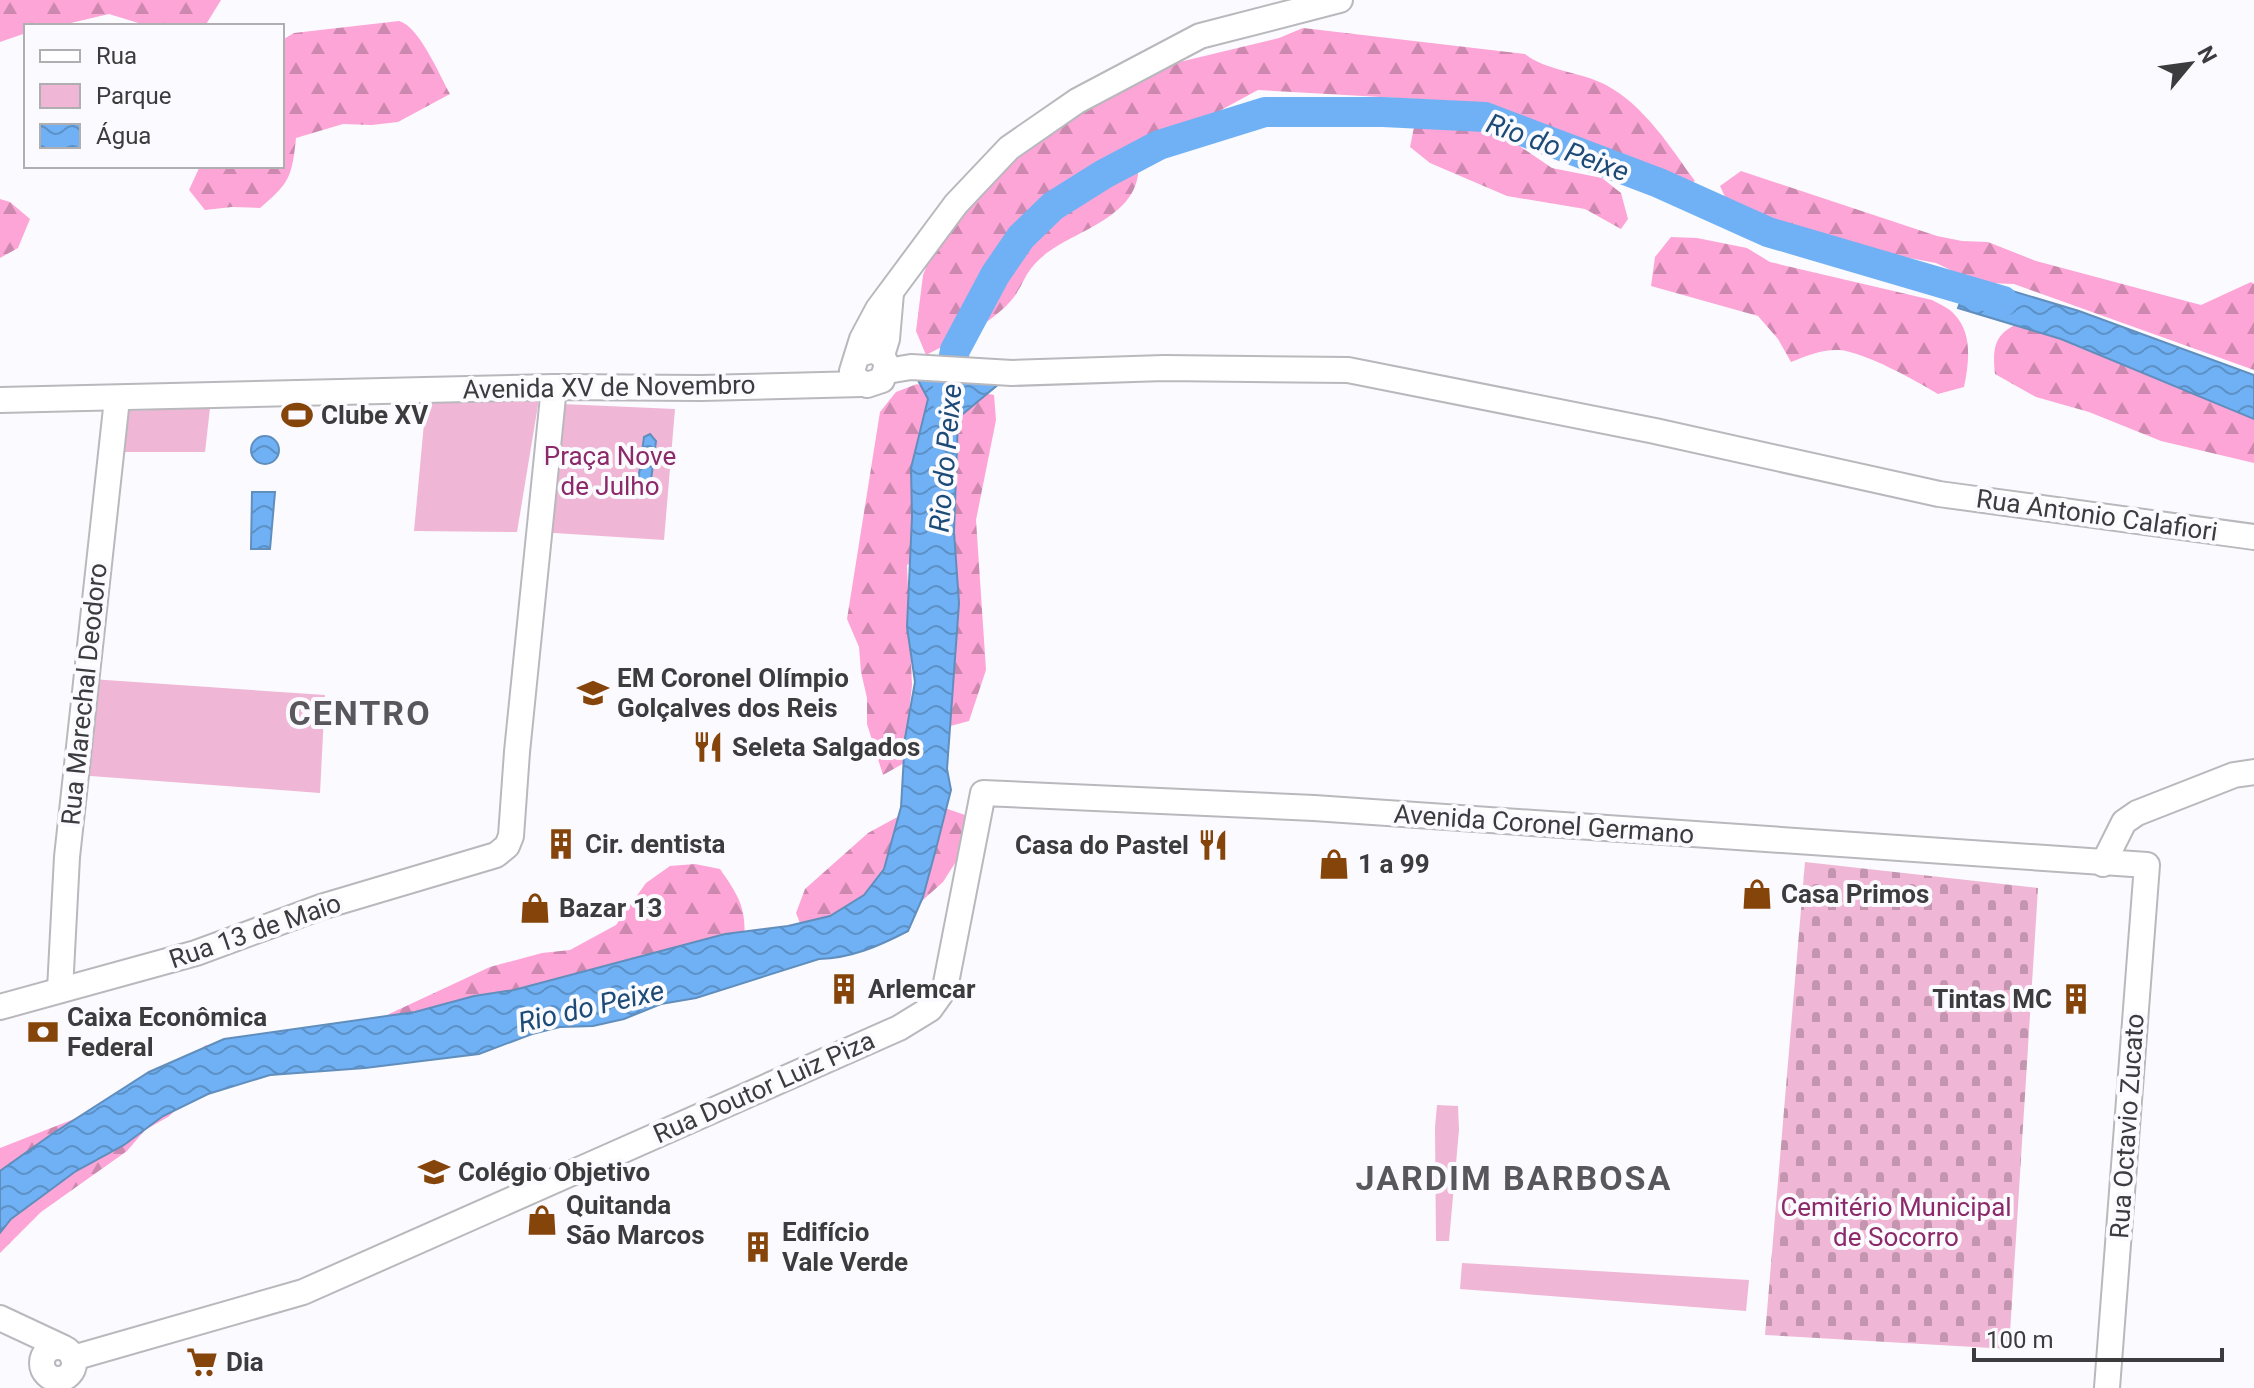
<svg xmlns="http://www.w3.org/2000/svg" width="2254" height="1388" font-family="Roboto,sans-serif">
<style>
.green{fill:#efb6d5}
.forest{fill:url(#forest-firs)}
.cemetery{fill:url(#cemetery-stones)}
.water{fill:url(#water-waves);stroke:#608ebd;stroke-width:2}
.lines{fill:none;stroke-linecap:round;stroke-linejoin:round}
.river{stroke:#6fb1f4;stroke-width:30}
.minor-casing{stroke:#b9b8bd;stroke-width:28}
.minor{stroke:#fff;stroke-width:24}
.labels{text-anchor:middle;stroke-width:8;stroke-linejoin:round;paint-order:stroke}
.street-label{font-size:26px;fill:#3c3b3d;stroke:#fbfaff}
.poi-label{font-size:26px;font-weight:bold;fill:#3c3b3d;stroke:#fbfaff;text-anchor:start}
.park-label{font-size:26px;fill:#8c2a69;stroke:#fbfaff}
.water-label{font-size:28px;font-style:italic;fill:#1d4b77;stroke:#fbfaff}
.district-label{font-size:34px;font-weight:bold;letter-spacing:2px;fill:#58575b;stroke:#fbfaff}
</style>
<defs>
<pattern id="forest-firs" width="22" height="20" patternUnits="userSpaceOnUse" patternTransform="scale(2)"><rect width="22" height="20" fill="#fca5d6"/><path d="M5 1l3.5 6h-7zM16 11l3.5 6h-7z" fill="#cd88af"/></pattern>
<pattern id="cemetery-stones" width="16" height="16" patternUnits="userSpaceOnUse" patternTransform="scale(2)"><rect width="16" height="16" fill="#efb6d5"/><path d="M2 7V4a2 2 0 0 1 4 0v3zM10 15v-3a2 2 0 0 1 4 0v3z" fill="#c395ae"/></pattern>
<pattern id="water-waves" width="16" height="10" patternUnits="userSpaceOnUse" patternTransform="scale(2)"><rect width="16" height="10" fill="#6fb1f4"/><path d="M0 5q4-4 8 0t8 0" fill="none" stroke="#5c91c7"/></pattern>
</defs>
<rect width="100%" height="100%" fill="#fbfaff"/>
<g class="green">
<path d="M430 395 539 399 517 532 414 531 426 402Z"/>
<path d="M562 404 675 409 664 540 539 532Z"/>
<path d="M210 408 205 452H120L123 411Z"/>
<path d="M91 679 325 695 320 793 77 775Z"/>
<path d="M1437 1105 1458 1106 1459 1130 1449 1241H1436L1435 1127Z"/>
<path d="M1462 1263 1749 1280 1746 1311 1460 1289Z"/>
</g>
<g class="forest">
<path d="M0 0H221L205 26H148L109 14 58 26H26V33L0 42Z"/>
<path d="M399 21C419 26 440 76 450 94L398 122 372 125 343 124 296 138C292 176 290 183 260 208L232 207 205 210 189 190 200 166H282V40L294 33Z"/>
<path d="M1303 28 1525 54C1546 71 1582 72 1606 85 1645 106 1670 147 1695 181L1672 194 1624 175 1574 150 1551 136 1502 114 1479 105 1451 101 1258 90 1138 155C1138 163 1139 173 1137 180 1127 221 1069 233 1042 257 1024 273 1026 280 1014 297 993 324 955 340 926 355L916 331 923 275 933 251 988 181 1096 100 1167 65 1279 38Z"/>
<path d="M1439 110 1464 115 1487 124 1552 168 1602 178 1621 193 1628 219 1621 229 1585 209 1507 196 1430 163 1410 147 1415 122Z"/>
<path d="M1741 171 1937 236 1962 241 1988 242 2036 261 2201 305 2251 282 2254 284V370L2014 284 1988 283 1961 275 1936 263 1808 239 1806 236C1782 236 1749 231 1733 210 1727 203 1724 194 1720 186Z"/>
<path d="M0 199 10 202 30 219 18 248 0 258Z"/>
<path d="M1671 237 1697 238 1747 248 1770 262 1932 300C1939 304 1949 308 1954 314 1973 333 1969 363 1964 387L1938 394C1915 380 1866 353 1840 350 1822 349 1806 356 1791 362L1778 339 1758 316 1651 286 1655 257Z"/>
<path d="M2031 318 2254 413V463L2161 441 2089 412 2036 397 1995 374C1991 339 1999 330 2031 318Z"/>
<path d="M917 384 932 390 910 563 907 565 912 685 909 713 911 737 906 762 883 775 867 724V698L861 672 859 647 847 619 880 412 896 392Z"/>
<path d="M969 390 994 395 996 420 976 520 986 670 969 721 943 728 954 398Z"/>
<path d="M939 806 965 815 957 860 943 882 923 900 854 938H806L796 913 805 889 868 833 914 808Z"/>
<path d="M695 864 720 869C738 895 747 908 744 941L367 1034 389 1014 490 967 542 953 570 950 616 925 646 883 670 866Z"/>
<path d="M206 1045 217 1057 208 1081 168 1117 145 1130 127 1151 41 1212 0 1253V1148L125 1099 148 1087Z"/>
</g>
<path class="cemetery" d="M1805 862 2038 888 2009 1349 1765 1335Z"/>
<g class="water">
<path d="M1969 278 2079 311 2254 375V419L2061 339 1958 308Z"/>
<path d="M911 367 1012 373 958 418 954 532 959 603 947 769 951 790 937 845 923 897 908 931C879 946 852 958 819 959L696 998 661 1004 624 1019 593 1026 560 1027 532 1034 479 1054 365 1068 270 1075 208 1094 163 1116 124 1145 76 1171 11 1219 0 1233V1171L52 1134 149 1072 224 1039 415 1012 474 996 514 990 725 934 788 926 830 916 864 895 884 869 901 807 905 738 915 682 907 627 912 517 911 468 928 399Z"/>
<path d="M650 434 656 441 650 488 639 492 638 482 644 437Z"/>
<circle cx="265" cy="450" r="14"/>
<path d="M252 492H275L270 549H251Z"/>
</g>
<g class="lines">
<path class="river" d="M946 398 955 350 995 275 1021 237 1053 206 1104 174 1159 145 1265 112H1383L1485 117 1659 183 1768 232 2003 301"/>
<defs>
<g id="minor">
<path d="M857 355 872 350 882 355 887 365 882 380 867 385 857 380 852 371 862 339 878 309 956 204 1009 148 1077 101 1200 36 1340 0"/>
<path d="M882 355 887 339 891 293"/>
<path d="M887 371 911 367 1012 373 1164 368 1348 370 1655 431 1939 494 2254 537"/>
<path d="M0 400 554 387 701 388 862 384"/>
<path d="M2103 864 2124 822 2137 813 2234 775 2254 772"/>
<path d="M60 990 67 857 117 399"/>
<path d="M0 1007 196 953 321 907 496 855 507 846 511 836 517 752 554 387"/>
<path d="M0 1318 62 1347"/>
<circle cx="58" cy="1363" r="16"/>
<path d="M73 1358 303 1292 899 1028 930 1009 945 988 983 793 1314 808 2147 865 2107 1388"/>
</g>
</defs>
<use href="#minor" class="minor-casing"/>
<use href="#minor" class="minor"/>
</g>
<defs>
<symbol id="stadium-bare" viewBox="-9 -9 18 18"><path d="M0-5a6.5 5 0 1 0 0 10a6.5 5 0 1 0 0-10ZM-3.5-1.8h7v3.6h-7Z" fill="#85450a" stroke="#fbfaff" stroke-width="2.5" paint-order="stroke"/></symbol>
<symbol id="school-bare" viewBox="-9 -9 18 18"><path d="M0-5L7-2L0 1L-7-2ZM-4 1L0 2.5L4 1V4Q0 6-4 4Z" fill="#85450a" stroke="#fbfaff" stroke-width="2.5" paint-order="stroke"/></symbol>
<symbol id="restaurant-bare" viewBox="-9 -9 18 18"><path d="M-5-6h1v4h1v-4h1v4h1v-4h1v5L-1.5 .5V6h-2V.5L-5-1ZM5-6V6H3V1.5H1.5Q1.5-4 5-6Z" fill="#85450a" stroke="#fbfaff" stroke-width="2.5" paint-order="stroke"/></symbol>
<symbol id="building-bare" viewBox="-9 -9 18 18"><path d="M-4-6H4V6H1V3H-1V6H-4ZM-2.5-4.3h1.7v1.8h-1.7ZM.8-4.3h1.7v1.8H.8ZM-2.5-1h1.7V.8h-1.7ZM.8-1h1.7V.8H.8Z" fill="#85450a" stroke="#fbfaff" stroke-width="2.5" paint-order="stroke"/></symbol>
<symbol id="shop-bare" viewBox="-9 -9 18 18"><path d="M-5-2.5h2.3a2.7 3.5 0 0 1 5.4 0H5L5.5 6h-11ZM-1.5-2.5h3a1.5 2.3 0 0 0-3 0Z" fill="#85450a" stroke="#fbfaff" stroke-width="2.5" paint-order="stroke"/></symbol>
<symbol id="bank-bare" viewBox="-9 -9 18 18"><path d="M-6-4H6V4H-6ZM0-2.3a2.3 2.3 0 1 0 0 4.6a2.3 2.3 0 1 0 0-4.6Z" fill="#85450a" stroke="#fbfaff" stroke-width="2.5" paint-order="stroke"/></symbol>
<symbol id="supermarket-bare" viewBox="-9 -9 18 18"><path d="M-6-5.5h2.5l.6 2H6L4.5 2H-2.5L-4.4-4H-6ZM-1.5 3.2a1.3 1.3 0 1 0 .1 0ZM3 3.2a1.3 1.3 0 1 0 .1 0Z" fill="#85450a" stroke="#fbfaff" stroke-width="2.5" paint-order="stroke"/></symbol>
</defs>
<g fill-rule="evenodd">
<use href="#stadium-bare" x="275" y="393" width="44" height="44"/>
<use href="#school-bare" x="571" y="671" width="44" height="44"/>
<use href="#restaurant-bare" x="686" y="725" width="44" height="44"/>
<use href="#building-bare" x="539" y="822" width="44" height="44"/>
<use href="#restaurant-bare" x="1191" y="823" width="44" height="44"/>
<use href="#shop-bare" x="1312" y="842" width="44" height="44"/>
<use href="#shop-bare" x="1735" y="872" width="44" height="44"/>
<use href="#shop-bare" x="513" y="886" width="44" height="44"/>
<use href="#building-bare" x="822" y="967" width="44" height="44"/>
<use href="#building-bare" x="2054" y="977" width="44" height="44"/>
<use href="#bank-bare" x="21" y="1010" width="44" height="44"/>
<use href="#school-bare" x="412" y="1150" width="44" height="44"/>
<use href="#shop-bare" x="520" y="1198" width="44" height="44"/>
<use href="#building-bare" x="736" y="1225" width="44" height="44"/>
<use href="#supermarket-bare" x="180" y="1340" width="44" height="44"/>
</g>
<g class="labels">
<g class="street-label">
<text transform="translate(609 387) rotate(-1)" y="9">Avenida XV de Novembro</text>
<text transform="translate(2097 515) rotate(8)" y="9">Rua Antonio Calafiori</text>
<text transform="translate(84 694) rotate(-84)" y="9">Rua Marechal Deodoro</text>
<text transform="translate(1544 824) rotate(4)" y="9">Avenida Coronel Germano</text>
<text transform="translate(255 931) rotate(-19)" y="9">Rua 13 de Maio</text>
<text transform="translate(764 1087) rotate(-24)" y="9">Rua Doutor Luiz Piza</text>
<text transform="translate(2127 1126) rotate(-86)" y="9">Rua Octavio Zucato</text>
</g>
<g class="poi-label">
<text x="321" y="424">Clube XV</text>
<text x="617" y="687">EM Coronel Olímpio<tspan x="617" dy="30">Golçalves dos Reis</tspan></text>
<text x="732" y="756">Seleta Salgados</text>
<text x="585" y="853">Cir. dentista</text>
<text x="1189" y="854" text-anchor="end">Casa do Pastel</text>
<text x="1358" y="873">1 a 99</text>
<text x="1781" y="903">Casa Primos</text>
<text x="559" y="917">Bazar 13</text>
<text x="868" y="998">Arlemcar</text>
<text x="2052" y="1008" text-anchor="end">Tintas MC</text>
<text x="67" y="1026">Caixa Econômica<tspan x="67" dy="30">Federal</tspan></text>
<text x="458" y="1181">Colégio Objetivo</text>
<text x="566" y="1214">Quitanda<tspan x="566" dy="30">São Marcos</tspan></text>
<text x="782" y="1241">Edifício<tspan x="782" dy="30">Vale Verde</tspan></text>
<text x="226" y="1371">Dia</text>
</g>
<g class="park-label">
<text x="610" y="465">Praça Nove<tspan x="610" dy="30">de Julho</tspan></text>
<text x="1896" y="1216">Cemitério Municipal<tspan x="1896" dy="30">de Socorro</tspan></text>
</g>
<g class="water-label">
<text transform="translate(1558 147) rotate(20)" y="10">Rio do Peixe</text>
<text transform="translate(945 458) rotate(-85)" y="10">Rio do Peixe</text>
<text transform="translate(591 1006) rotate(-13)" y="10">Rio do Peixe</text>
</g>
<g class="district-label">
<text x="360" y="725">CENTRO</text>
<text x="1514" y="1190">JARDIM BARBOSA</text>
</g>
</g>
<rect x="24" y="24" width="260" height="144" fill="#fbfaff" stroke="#afaeb1" stroke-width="2"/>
<rect x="40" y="50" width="40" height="12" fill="#ffffff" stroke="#afaeb1" stroke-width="2"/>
<text x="96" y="64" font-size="24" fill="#3c3b3d">Rua</text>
<rect x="40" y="84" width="40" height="24" fill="#efb6d5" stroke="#afaeb1" stroke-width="2"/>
<text x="96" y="104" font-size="24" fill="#3c3b3d">Parque</text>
<rect x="40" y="124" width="40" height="24" fill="url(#water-waves)" stroke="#afaeb1" stroke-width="2"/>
<text x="96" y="144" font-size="24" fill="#3c3b3d">Água</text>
<g transform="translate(2190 64) rotate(61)" stroke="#fbfaff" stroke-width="6" paint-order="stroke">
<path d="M0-6L14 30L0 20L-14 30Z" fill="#3c3b3d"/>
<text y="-12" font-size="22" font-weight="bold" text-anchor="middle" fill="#3c3b3d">N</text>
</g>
<path d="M1974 1348v12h248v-12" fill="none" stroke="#3c3b3d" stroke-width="4"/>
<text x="1986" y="1348" font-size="24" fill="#3c3b3d" stroke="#fbfaff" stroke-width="6" paint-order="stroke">100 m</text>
</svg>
